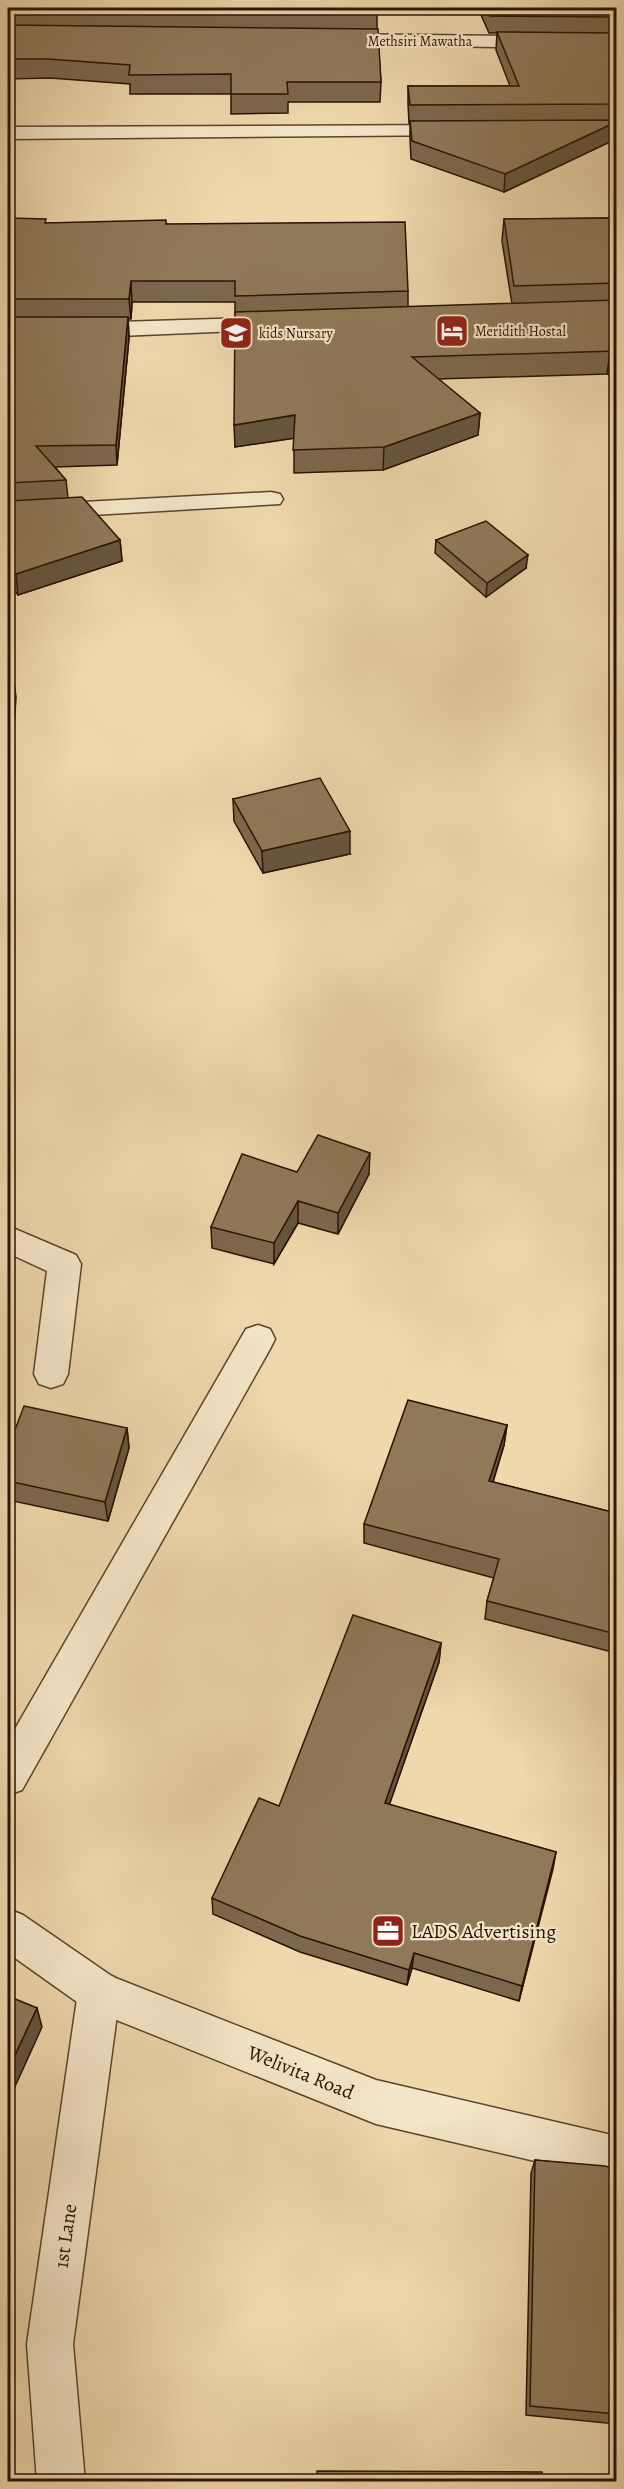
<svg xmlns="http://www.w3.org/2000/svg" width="624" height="2489" font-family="Alegreya,serif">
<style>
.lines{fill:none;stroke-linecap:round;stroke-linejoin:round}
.minor-casing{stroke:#5a442b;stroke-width:3}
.tertiary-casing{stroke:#5a442b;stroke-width:3}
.minor{fill:#f5e6c9;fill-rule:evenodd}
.tertiary{fill:#f5e6c9;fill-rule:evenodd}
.wall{fill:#7c684d;stroke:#291300;stroke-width:1.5}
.shaded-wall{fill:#65553e;stroke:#291300;stroke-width:1.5}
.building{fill:#907959;stroke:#291300;stroke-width:1.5}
.labels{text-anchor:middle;stroke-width:4.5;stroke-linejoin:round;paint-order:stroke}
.far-street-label{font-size:14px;fill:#291300;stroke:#f5e6c9}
.far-poi-label{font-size:14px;fill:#291300;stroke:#f5e6c9;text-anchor:start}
.near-poi-label{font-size:20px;fill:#291300;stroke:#f5e6c9;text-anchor:start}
.near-street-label{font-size:20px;fill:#291300;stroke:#f5e6c9}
</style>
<rect width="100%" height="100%" fill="#efd8ac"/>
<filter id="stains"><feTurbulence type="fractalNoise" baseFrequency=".00333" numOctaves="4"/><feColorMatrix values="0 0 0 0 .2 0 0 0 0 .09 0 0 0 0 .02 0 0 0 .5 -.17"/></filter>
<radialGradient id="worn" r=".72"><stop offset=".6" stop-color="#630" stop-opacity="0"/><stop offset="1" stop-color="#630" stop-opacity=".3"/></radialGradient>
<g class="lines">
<defs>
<g id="minor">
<path d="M333 34 616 37V49L326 44 324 40 326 36Z"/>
<path d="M456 125 463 127 466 131 463 135 8 139V127Z"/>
<path d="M279 317 287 319 290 324 287 329 119 336 8 335V321L119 322Z"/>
<path d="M271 492 280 494 283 499 280 504 8 520V506Z"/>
<path d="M8 1226 76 1255 81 1264 68 1374 63 1384 51 1388 39 1384 34 1374 47 1271 8 1253Z"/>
<path d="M258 1325 270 1329 275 1339 270 1349 22 1790 8 1795V1741L246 1329Z"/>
<path d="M99 1971 114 1977 120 1992 73 2344 85 2482H37L27 2344 78 1992 84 1977Z"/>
</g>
<path id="tertiary" d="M8 1909 23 1915 113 1977 376 2080 616 2136V2180L376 2124 84 2007 8 1953Z"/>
</defs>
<use href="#minor" class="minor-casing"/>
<use href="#tertiary" class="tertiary-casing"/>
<use href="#minor" class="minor"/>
<use href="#tertiary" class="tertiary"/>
</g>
<g class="wall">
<path d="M8 8H377V29L381 82 380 102H288V113L231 114V94H130V84L50 78 8 79Z"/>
<path d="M478 8H616V139L504 192 411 159 410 139V123H409L408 104V86H510L496 50 497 33H489Z"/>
<path d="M8 218 47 223 166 224 408 291V307L512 304 502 241 504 219 616 218V373L607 374 438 379 480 413 478 435 383 470 294 473V438L235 447V302H132L131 319H128L129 338 117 465 55 467 66 480 68 498 120 540 122 561 18 595 8 583Z"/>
<path d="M436 540 526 568 486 597 435 553Z"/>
<path d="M233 799 350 854 263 873 234 821Z"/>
<path d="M297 1172 369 1174 338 1234 298 1223 274 1264 212 1248 211 1227Z"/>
<path d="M507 1425 504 1445 493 1482 616 1513V1653L485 1619 487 1601 494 1578 364 1543V1524Z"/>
<path d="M127 1428 129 1448 108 1521 8 1500V1448Z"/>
<path d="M441 1643 439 1662 389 1805 556 1852 519 2001 412 1968 407 1985 300 1952 213 1914 212 1898 279 1806Z"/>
<path d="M535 2160 616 2169V2424L526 2415 531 2173Z"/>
</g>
<g class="shaded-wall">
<path d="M616 122V139L504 192 505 174Z"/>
<path d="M131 281 132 302 131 319 129 299Z"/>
<path d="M128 317 129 338 117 465 116 445Z"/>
<path d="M616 351V373L607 374 610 352Z"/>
<path d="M480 413 478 435 383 470 384 447Z"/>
<path d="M295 415V438L235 447 234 425Z"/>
<path d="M120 540 122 561 18 595 16 574Z"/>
<path d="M528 555 526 568 486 597 487 583Z"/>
<path d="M13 674 16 697 14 728 8 745V714Z"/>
<path d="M350 831V854L263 873 262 851Z"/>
<path d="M370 1153 369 1174 338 1234V1213Z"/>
<path d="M298 1201V1223L274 1264V1243Z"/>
<path d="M507 1425 504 1445 487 1501 489 1481Z"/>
<path d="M127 1428 129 1448 108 1521 105 1502Z"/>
<path d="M441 1643 439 1662 384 1820 385 1803Z"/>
<path d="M556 1852 553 1869 519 2001 522 1986Z"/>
<path d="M414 1953 412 1968 407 1985 409 1970Z"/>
<path d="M37 2008 42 2027 8 2102V2070Z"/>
</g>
<g class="building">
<path d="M8 8H377L378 13 8 9Z"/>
<path d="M487 8H616V17L490 16Z"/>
<path d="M8 25 378 29 381 82H287L288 94H231V74L129 75 130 65 48 59H8Z"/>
<path d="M497 32 616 33V104L410 105 408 86H519Z"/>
<path d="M616 120V122L505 174 412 141 410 121Z"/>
<path d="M8 218 46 219 45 223 166 220V224L405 222 408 291 235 296V281H131L129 299H8Z"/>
<path d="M616 218V283L514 286 504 219Z"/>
<path d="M616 300V351L412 357 480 413 384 447 293 450 295 415 234 425 235 312Z"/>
<path d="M8 317H128L116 445 36 446 66 480 8 483Z"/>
<path d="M82 497 120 540 16 574 8 565V501Z"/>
<path d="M486 521 528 555 487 583 436 540Z"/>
<path d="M8 674H13L11 705 8 714Z"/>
<path d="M320 778 350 831 262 851 233 799Z"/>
<path d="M318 1135 370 1153 338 1213 298 1201 274 1243 211 1227 242 1154 297 1172Z"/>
<path d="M408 1400 507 1425 489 1481 616 1513V1634L487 1601 499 1559 364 1524Z"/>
<path d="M24 1406 127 1428 105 1502 8 1481V1448Z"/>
<path d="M353 1615 441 1643 385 1803 556 1852 522 1986 414 1953 409 1970 300 1936 212 1898 259 1798 279 1806Z"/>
<path d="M8 1996 37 2008 8 2070Z"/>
<path d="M535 2160 605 2166 616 2169V2414L530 2406Z"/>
<path d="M317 2471 542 2472 543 2481H317Z"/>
</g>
<defs>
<symbol id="hotel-square" viewBox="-11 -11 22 22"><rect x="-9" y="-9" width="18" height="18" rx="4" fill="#8f2418" stroke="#f5e6c9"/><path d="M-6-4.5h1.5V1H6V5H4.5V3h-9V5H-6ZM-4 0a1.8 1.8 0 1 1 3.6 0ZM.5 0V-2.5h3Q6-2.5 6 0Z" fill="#fff"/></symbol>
<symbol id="school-square" viewBox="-11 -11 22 22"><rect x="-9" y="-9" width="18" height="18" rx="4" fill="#8f2418" stroke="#f5e6c9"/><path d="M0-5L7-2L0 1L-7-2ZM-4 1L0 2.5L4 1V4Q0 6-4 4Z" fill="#fff"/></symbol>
<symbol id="office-square" viewBox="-11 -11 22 22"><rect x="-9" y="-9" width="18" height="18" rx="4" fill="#8f2418" stroke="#f5e6c9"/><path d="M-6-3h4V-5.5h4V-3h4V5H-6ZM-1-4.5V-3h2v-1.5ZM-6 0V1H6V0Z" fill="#fff"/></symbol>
</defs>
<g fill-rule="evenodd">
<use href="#hotel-square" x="433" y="312" width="38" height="38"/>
<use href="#school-square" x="217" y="314" width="38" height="38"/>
<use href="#office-square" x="369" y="1912" width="38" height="38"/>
</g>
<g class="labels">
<g class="far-street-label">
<text x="420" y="46">Methsiri Mawatha</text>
</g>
<g class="far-poi-label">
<text x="475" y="336">Meridith Hostal</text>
<text x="259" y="338">kids Nursary</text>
</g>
<g class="near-poi-label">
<text x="411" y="1938">LADS Advertising</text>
</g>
<g class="near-street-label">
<text transform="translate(301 2072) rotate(22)" y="7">Welivita Road</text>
<text transform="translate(65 2236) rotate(-82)" y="7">1st Lane</text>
</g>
</g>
<rect width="624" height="2489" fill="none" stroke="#efd8ac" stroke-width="30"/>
<rect x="9" y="9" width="606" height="2471" fill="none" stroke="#291300" stroke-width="3"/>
<rect x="15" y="15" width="594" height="2459" fill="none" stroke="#291300" stroke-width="1.5"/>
<rect width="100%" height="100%" filter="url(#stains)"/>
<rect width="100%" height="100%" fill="url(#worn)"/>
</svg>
